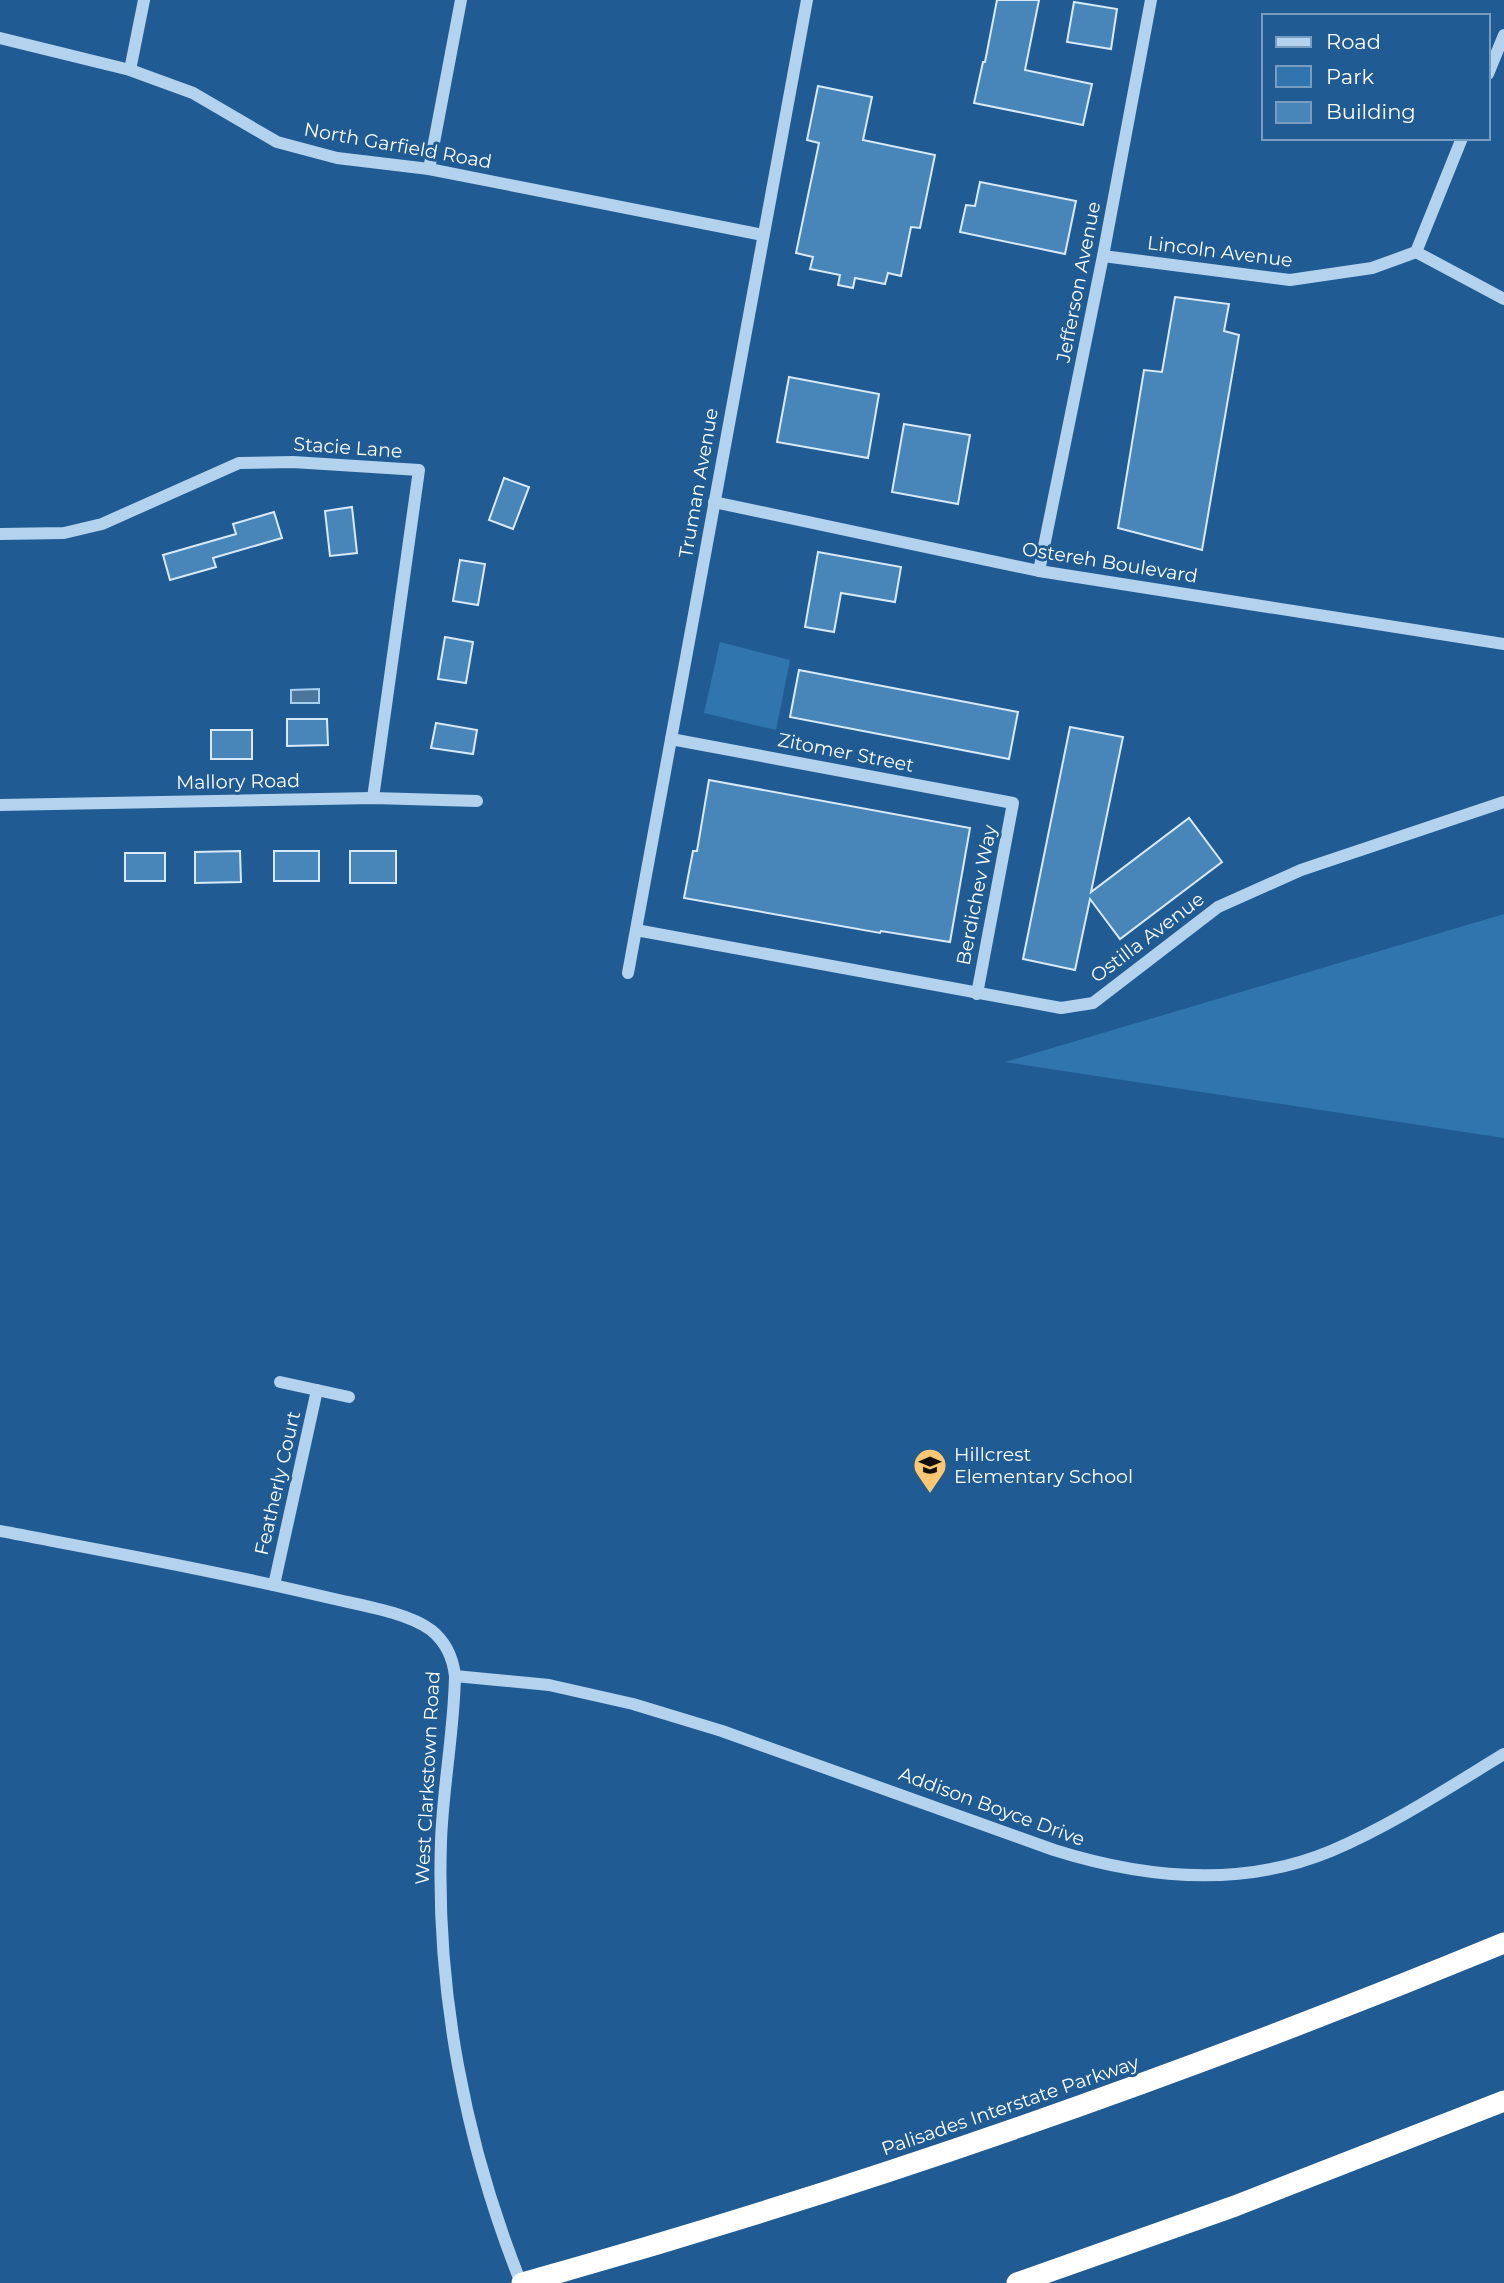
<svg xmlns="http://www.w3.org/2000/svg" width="1504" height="2283" font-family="Montserrat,sans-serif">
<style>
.green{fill:#3075ae}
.water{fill:#4c759c;stroke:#a5ceef;stroke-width:2}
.building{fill:#4886b9;stroke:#d8eafa;stroke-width:2}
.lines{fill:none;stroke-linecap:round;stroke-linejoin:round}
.minor{stroke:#b2d2ee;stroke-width:12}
.highway{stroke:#fff;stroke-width:21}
.labels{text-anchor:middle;stroke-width:6;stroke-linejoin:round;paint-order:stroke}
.street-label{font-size:19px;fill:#fff;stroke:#205c93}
.poi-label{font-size:19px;fill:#fff;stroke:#205c93;text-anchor:start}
</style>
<rect width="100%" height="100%" fill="#205c93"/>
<g class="green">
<path d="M720 642 790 660 776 730 704 713Z"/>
<path d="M1504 914V1138L1005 1062Z"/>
</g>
<path class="water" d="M319 689V703H291V690Z"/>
<g class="building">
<path d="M997 0H1039L1025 70 1092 84 1083 125 974 103 983 62H985Z"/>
<path d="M1074 2 1117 9 1111 49 1067 42Z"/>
<path d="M818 86 872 97 863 140 935 155 920 228 911 227 901 276 888 273 885 284 855 278 853 288 838 285 840 275 810 269 813 257 796 253 819 143 807 140Z"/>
<path d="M980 182 1076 201 1065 254 960 232 966 205 975 206Z"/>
<path d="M1175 297 1229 304 1224 331 1239 335 1202 550 1118 528 1144 370 1162 372Z"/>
<path d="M789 377 879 394 868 458 777 442Z"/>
<path d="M904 424 970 435 958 504 892 492Z"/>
<path d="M504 478 529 487 513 529 489 520Z"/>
<path d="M352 507 357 553 330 556 325 511Z"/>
<path d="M274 512 282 538 213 558 216 567 170 580 163 555 236 534 233 524Z"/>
<path d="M818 552 901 567 895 602 841 593 834 632 805 627Z"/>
<path d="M460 560 485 564 478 605 453 601Z"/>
<path d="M445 637 473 642 466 683 438 679Z"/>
<path d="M799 670 1018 712 1009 759 790 717Z"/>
<path d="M287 719H327L328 745 287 746Z"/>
<path d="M436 723 477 730 473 754 431 748Z"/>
<path d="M1070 727 1123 737 1091 892 1189 818 1222 862 1120 939 1090 899 1075 970 1023 959Z"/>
<rect x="211" y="730" width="41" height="29"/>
<path d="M709 780 970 828 950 942 881 931 880 933 684 898 693 851H697Z"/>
<path d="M240 851 241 882 195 883V852Z"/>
<rect x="274" y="851" width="45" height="30"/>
<rect x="350" y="851" width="46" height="32"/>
<rect x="125" y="853" width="40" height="28"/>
</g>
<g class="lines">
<g class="minor">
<path d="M0 38 130 70 193 93 277 142 337 158 429 169 763 235"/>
<path d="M130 70 144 0"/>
<path d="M1488 74 1504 35"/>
<path d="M429 169 461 0"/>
<path d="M1416 252 1504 299"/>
<path d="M1103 256 1290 280 1372 268 1416 252 1462 138"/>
<path d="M714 502 1039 571 1504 644"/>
<path d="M0 534 64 533 102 524 239 463 293 462 419 470 373 798"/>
<path d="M1039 571 1103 256 1151 0"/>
<path d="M671 739 1013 803 977 994"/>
<path d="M0 805 373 798 477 801"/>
<path d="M636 930 1061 1008 1093 1003 1218 907 1301 870 1504 802"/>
<path d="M628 973 807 0"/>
<path d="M280 1382 349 1397"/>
<path d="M0 1531C110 1552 221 1572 330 1598 359 1605 407 1612 431 1630 446 1642 453 1658 455 1676 454 1731 443 1786 441 1841 436 1992 465 2143 521 2283"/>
<path d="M274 1585 317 1390"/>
<path d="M455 1676 549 1685 633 1704 722 1731 1054 1850C1143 1878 1242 1888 1331 1851 1392 1825 1448 1788 1504 1754"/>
</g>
<g class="highway">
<path d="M522 2283C856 2190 1183 2075 1504 1943"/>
<path d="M1017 2283 1235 2206 1504 2101"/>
</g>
</g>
<defs>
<symbol id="school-pin" viewBox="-11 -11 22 30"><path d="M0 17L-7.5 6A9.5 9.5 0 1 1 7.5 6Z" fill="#fbc772" stroke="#205c93"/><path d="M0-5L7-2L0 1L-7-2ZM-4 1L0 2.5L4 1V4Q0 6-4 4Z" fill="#111"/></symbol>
</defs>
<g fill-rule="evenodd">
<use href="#school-pin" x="911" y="1446" width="38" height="52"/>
</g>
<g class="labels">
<g class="street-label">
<text transform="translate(398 145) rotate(10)" y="7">North Garfield Road</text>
<text transform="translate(1220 251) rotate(7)" y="7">Lincoln Avenue</text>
<text transform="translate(1078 282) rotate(-79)" y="7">Jefferson Avenue</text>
<text transform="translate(348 447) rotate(4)" y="7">Stacie Lane</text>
<text transform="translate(698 483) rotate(-80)" y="7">Truman Avenue</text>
<text transform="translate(1110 562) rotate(9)" y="7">Ostereh Boulevard</text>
<text transform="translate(846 752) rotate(11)" y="7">Zitomer Street</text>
<text transform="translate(238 781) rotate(-1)" y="7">Mallory Road</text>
<text transform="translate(976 895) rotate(-79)" y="7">Berdichev Way</text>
<text transform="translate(1147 937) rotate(-37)" y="7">Ostilla Avenue</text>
<text transform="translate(277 1483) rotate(-77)" y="7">Featherly Court</text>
<text transform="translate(427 1778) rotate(-87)" y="7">West Clarkstown Road</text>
<text transform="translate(992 1806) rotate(20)" y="7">Addison Boyce Drive</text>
<text transform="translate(1010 2105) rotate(-19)" y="7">Palisades Interstate Parkway</text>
</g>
<g class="poi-label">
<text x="954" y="1461">Hillcrest<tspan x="954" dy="22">Elementary School</tspan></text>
</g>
</g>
<rect x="1262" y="14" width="228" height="126" fill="#205c93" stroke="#799dbe" stroke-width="2"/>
<rect x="1276" y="37" width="35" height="10" fill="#b2d2ee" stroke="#799dbe" stroke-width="2"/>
<text x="1326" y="49" font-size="21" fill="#ffffff">Road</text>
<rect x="1276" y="66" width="35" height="21" fill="#3075ae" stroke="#799dbe" stroke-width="2"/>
<text x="1326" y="84" font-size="21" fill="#ffffff">Park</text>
<rect x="1276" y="102" width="35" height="21" fill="#4886b9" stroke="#799dbe" stroke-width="2"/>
<text x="1326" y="119" font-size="21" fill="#ffffff">Building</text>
</svg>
